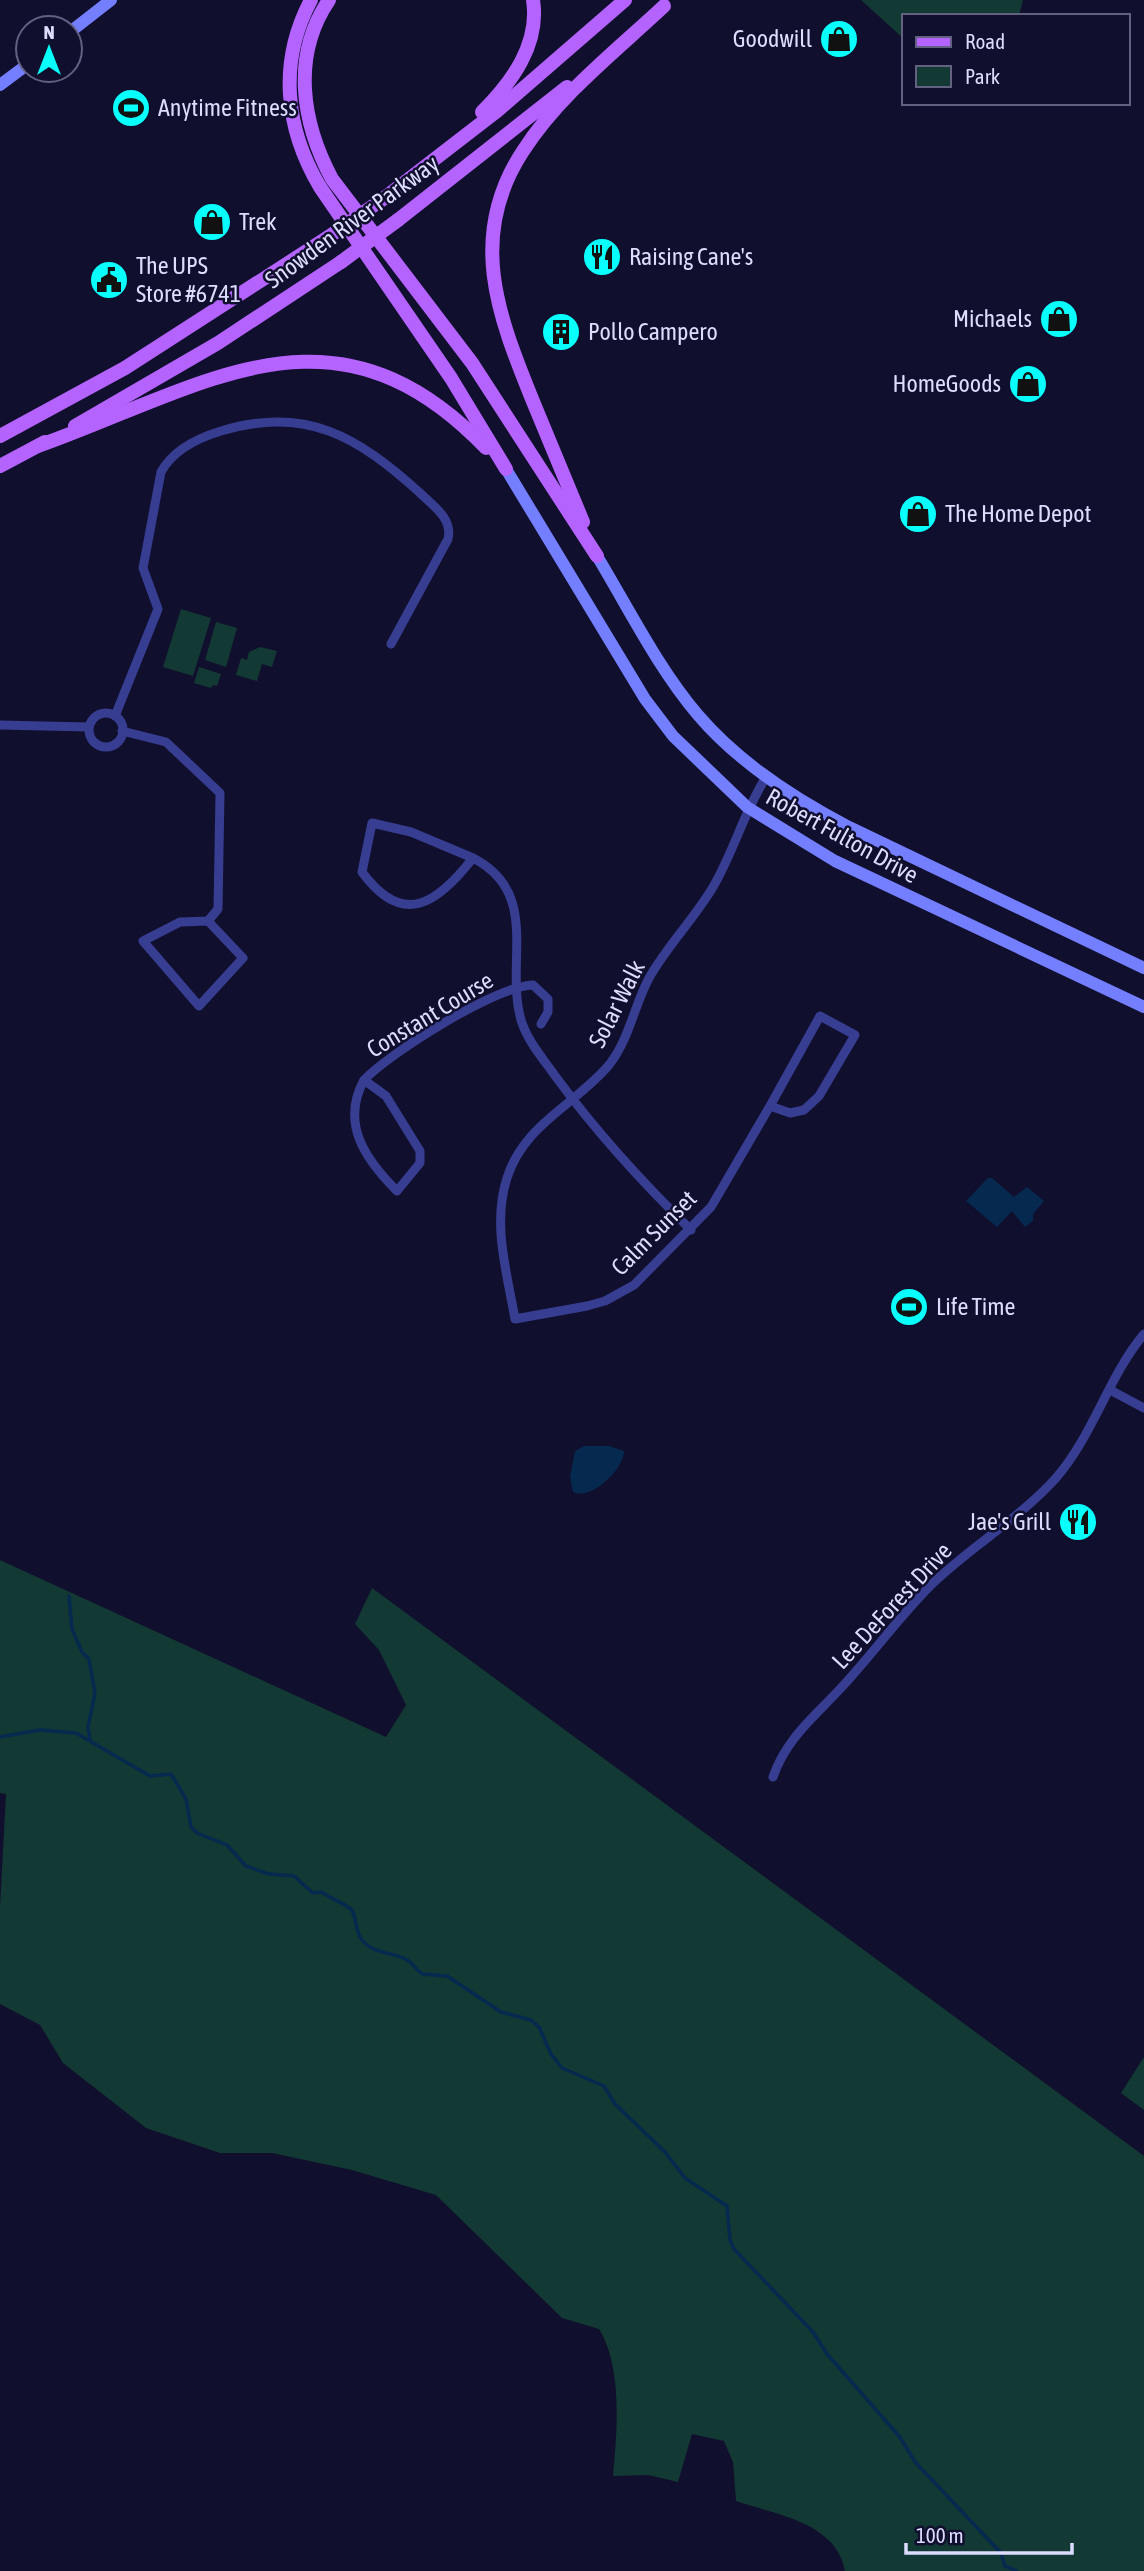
<svg xmlns="http://www.w3.org/2000/svg" width="1144" height="2571" font-family="'Asap Condensed',sans-serif">
<style>
.green{fill:#123933}
.water{fill:#062950}
.lines{fill:none;stroke-linecap:round;stroke-linejoin:round}
.stream{stroke:#062950;stroke-width:3.5}
.street{stroke:#373d91;stroke-width:9}
.secondary{stroke:#737fff;stroke-width:12}
.primary{stroke:#b463ff;stroke-width:14}
.primary-bridge{stroke:#b463ff;stroke-width:14}
.labels{text-anchor:middle;stroke-width:5;stroke-linejoin:round;paint-order:stroke}
.poi-label{font-size:24px;fill:#dddcff;stroke:#110f2e;text-anchor:start}
.street-label{font-size:24px;fill:#dddcff;stroke:#110f2e}
</style>
<rect width="100%" height="100%" fill="#110f2e"/>
<g class="green">
<path d="M861 0H1023L1019 16H904V39Z"/>
<path d="M181 609 211 618 193 676 163 667Z"/>
<path d="M216 622 237 628 226 667 205 660Z"/>
<path d="M260 647 277 651 272 667 262 664 257 681 236 675 241 658 247 660 249 652Z"/>
<path d="M199 667 221 674 217 686 213 685 211 688 194 683Z"/>
<path d="M0 1560 386 1737 406 1705 379 1650 355 1624 372 1588 1144 2156V2571H845C836 2522 777 2515 736 2501L733 2462 724 2441 692 2434 678 2482 648 2475 613 2476C617 2432 623 2368 599 2329L562 2318 436 2195 352 2170 272 2153H220L146 2128 63 2063 40 2025 0 2004V1907L6 1794 0 1793Z"/>
<path d="M1144 2057V2110L1121 2093Z"/>
</g>
<g class="water">
<path d="M988 1178H992L1014 1197 1027 1187 1044 1201 1033 1214V1221L1025 1227 1012 1211 997 1227 966 1201Z"/>
<path d="M609 1446 624 1451C624 1469 591 1501 573 1492L570 1477 575 1451 584 1446Z"/>
</g>
<g class="lines">
<g class="stream">
<path d="M69 1596 72 1629 82 1652 89 1659 95 1693 88 1727 90 1739"/>
<path d="M0 1737 40 1730 76 1733 150 1776 171 1774 186 1799 191 1827 197 1833 227 1845 246 1866 269 1874 294 1876 313 1893 322 1892C328 1897 347 1905 351 1909 358 1918 354 1930 362 1940 374 1955 392 1951 407 1960 414 1964 416 1971 423 1974L447 1976 501 2012 531 2020 539 2027 551 2054 562 2068 604 2086 615 2104 665 2152 685 2178 727 2206 730 2240 734 2249 813 2332 827 2354 899 2436 916 2463 1001 2553 1005 2566 1017 2571"/>
</g>
<g class="street">
<circle cx="106" cy="730" r="17"/>
<path d="M115 716 158 609 143 568 161 472C173 450 198 438 221 431 306 405 358 437 419 492 432 505 453 518 448 539L391 644"/>
<path d="M0 725 89 727"/>
<path d="M122 731 166 742 220 793 218 909 208 921 180 922 143 941 199 1006 243 958 208 921"/>
<path d="M766 777C743 814 734 851 713 887 694 919 667 946 649 978 634 1006 629 1040 609 1065 575 1105 524 1124 507 1178 492 1224 507 1273 515 1319L587 1306 605 1301 634 1285 711 1207 770 1106 790 1113 804 1110 819 1096 855 1035 820 1016 770 1106"/>
<path d="M473 858 411 832 372 823 362 872C403 928 437 904 473 858 543 894 503 965 522 1023 529 1043 544 1060 556 1077 597 1133 642 1182 691 1230"/>
<path d="M364 1080C340 1124 366 1160 397 1191L420 1163V1151L386 1096 364 1080C391 1052 494 987 533 985L548 999V1012L541 1024"/>
<path d="M1112 1391 1144 1408"/>
<path d="M773 1777C786 1739 813 1718 840 1689 871 1656 898 1618 931 1585 970 1547 1019 1519 1056 1478 1094 1434 1108 1377 1144 1334"/>
</g>
<g class="secondary">
<path d="M70 32 111 0"/>
<path d="M0 85 28 64"/>
<path d="M506 469 645 699 673 736 747 807 835 861 1144 1007"/>
<path d="M597 556C629 609 658 668 698 715 739 763 793 798 849 827L1144 968"/>
</g>
<g class="primary">
<path d="M311 0C278 62 285 128 320 187L451 378 506 469"/>
<path d="M329 0C291 56 302 123 332 179L472 363 597 556"/>
<path d="M482 112C512 82 540 44 533 0"/>
<path d="M383 199 497 111 625 0"/>
<path d="M398 220 567 87"/>
<path d="M75 426 218 343 341 262"/>
<path d="M0 436 125 368 327 238"/>
<path d="M38 446C206 386 334 290 486 448"/>
<path d="M0 466 45 442"/>
<path d="M583 522C566 481 549 440 532 399 498 315 467 236 523 151 559 95 616 51 664 6"/>
</g>
<g class="primary-bridge">
<path d="M327 238 383 199"/>
<path d="M341 262 398 220"/>
</g>
</g>
<defs>
<symbol id="shop-disc" viewBox="-11 -11 22 22"><circle r="9.5" fill="#08fffc" stroke="#110f2e"/><path d="M-5-2.5h2.3a2.7 3.5 0 0 1 5.4 0H5L5.5 6h-11ZM-1.5-2.5h3a1.5 2.3 0 0 0-3 0Z" fill="#111"/></symbol>
<symbol id="stadium-disc" viewBox="-11 -11 22 22"><circle r="9.5" fill="#08fffc" stroke="#110f2e"/><path d="M0-5a6.5 5 0 1 0 0 10a6.5 5 0 1 0 0-10ZM-3.5-1.8h7v3.6h-7Z" fill="#111"/></symbol>
<symbol id="restaurant-disc" viewBox="-11 -11 22 22"><circle r="9.5" fill="#08fffc" stroke="#110f2e"/><path d="M-5-6h1v4h1v-4h1v4h1v-4h1v5L-1.5 .5V6h-2V.5L-5-1ZM5-6V6H3V1.5H1.5Q1.5-4 5-6Z" fill="#111"/></symbol>
<symbol id="civic-disc" viewBox="-11 -11 22 22"><circle r="9.5" fill="#08fffc" stroke="#110f2e"/><path d="M-.6-6.5H3V-4.5H.6V-3L4-1V1h2V6H-6V1h2V-1L-.6-3ZM-1.2 2.5V6h2.4V2.5Z" fill="#111"/></symbol>
<symbol id="building-disc" viewBox="-11 -11 22 22"><circle r="9.5" fill="#08fffc" stroke="#110f2e"/><path d="M-4-6H4V6H1V3H-1V6H-4ZM-2.5-4.3h1.7v1.8h-1.7ZM.8-4.3h1.7v1.8H.8ZM-2.5-1h1.7V.8h-1.7ZM.8-1h1.7V.8H.8Z" fill="#111"/></symbol>
</defs>
<g fill-rule="evenodd">
<use href="#shop-disc" x="817" y="17" width="44" height="44"/>
<use href="#stadium-disc" x="109" y="86" width="44" height="44"/>
<use href="#shop-disc" x="190" y="200" width="44" height="44"/>
<use href="#restaurant-disc" x="580" y="235" width="44" height="44"/>
<use href="#civic-disc" x="87" y="258" width="44" height="44"/>
<use href="#shop-disc" x="1037" y="297" width="44" height="44"/>
<use href="#building-disc" x="539" y="310" width="44" height="44"/>
<use href="#shop-disc" x="1006" y="362" width="44" height="44"/>
<use href="#shop-disc" x="896" y="492" width="44" height="44"/>
<use href="#stadium-disc" x="887" y="1285" width="44" height="44"/>
<use href="#restaurant-disc" x="1056" y="1500" width="44" height="44"/>
</g>
<g class="labels">
<g class="poi-label">
<text x="812" y="47" text-anchor="end">Goodwill</text>
<text x="158" y="116">Anytime Fitness</text>
<text x="239" y="230">Trek</text>
<text x="629" y="265">Raising Cane's</text>
<text x="136" y="274">The UPS<tspan x="136" dy="28">Store #6741</tspan></text>
<text x="1032" y="327" text-anchor="end">Michaels</text>
<text x="588" y="340">Pollo Campero</text>
<text x="1001" y="392" text-anchor="end">HomeGoods</text>
<text x="945" y="522">The Home Depot</text>
<text x="936" y="1315">Life Time</text>
<text x="1051" y="1530" text-anchor="end">Jae's Grill</text>
</g>
<g class="street-label">
<text transform="translate(352 222) rotate(-36)" y="8">Snowden River Parkway</text>
<text transform="translate(842 836) rotate(29)" y="8">Robert Fulton Drive</text>
<text transform="translate(617 1004) rotate(-63)" y="8">Solar Walk</text>
<text transform="translate(430 1015) rotate(-31)" y="8">Constant Course</text>
<text transform="translate(654 1233) rotate(-45)" y="8">Calm Sunset</text>
<text transform="translate(892 1606) rotate(-47)" y="8">Lee DeForest Drive</text>
</g>
</g>
<rect x="902" y="14" width="228" height="91" fill="#110f2e" stroke="#636182" stroke-width="2"/>
<rect x="916" y="37" width="35" height="10" fill="#b463ff" stroke="#636182" stroke-width="2"/>
<text x="965" y="49" font-size="21" fill="#dddcff">Road</text>
<rect x="916" y="66" width="35" height="21" fill="#123933" stroke="#636182" stroke-width="2"/>
<text x="965" y="84" font-size="21" fill="#dddcff">Park</text>
<g transform="translate(49 49)"><circle r="33" fill="#110f2e" stroke="#636182" stroke-width="2"/>
<path d="M0-5L12 26L0 18L-12 26Z" fill="#08fffc"/>
<text y="-10" font-size="19" font-weight="bold" text-anchor="middle" fill="#dddcff">N</text>
</g>
<path d="M906 2543v10h166v-10" fill="none" stroke="#dddcff" stroke-width="3.5"/>
<text x="916" y="2543" font-size="21" fill="#dddcff" stroke="#110f2e" stroke-width="5" paint-order="stroke">100 m</text>
</svg>
